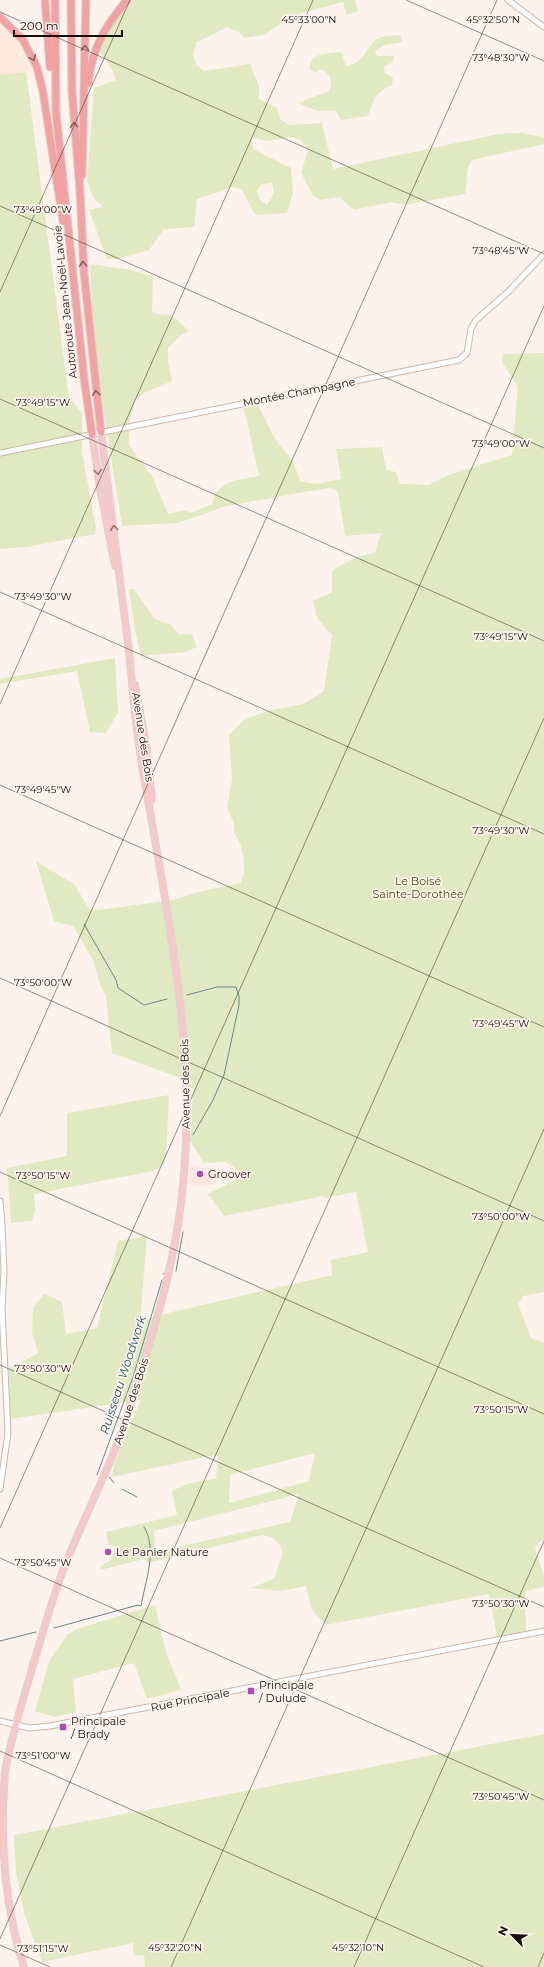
<svg xmlns="http://www.w3.org/2000/svg" width="544" height="1967" font-family="Montserrat,sans-serif">
<style>
.built{fill:#fde9dd}
.green{fill:#e0e9c2;fill-rule:evenodd}
.lines{fill:none;stroke-linecap:round;stroke-linejoin:round}
.stream{stroke:#67878b;stroke-width:1}
.minor-casing{stroke:#ceb5a6;stroke-width:7}
.major-casing{stroke:#d6d4d3;stroke-width:8}
.highway-casing{stroke:#d6d4d3;stroke-width:9}
.minor{stroke:#fff;stroke-width:5}
.major{stroke:#f8c7c7;stroke-width:6}
.highway{stroke:#f4a2a1;stroke-width:7}
.oneway{stroke:#91605e}
.oneway2{stroke:#947572}
.ticks{fill:none;stroke:#19100b;stroke-width:1;stroke-opacity:0.45}
.poi-dot{fill:#af4cb3;stroke:#fdf3ec;stroke-width:1.5}
.labels{text-anchor:middle;stroke-width:3.5;stroke-linejoin:round;paint-order:stroke}
.street-label{font-size:11px;fill:#19100b;stroke:#fdf3ec}
.park-label{font-size:11px;fill:#464e12;stroke:#fdf3ec}
.poi-label{font-size:11px;fill:#19100b;stroke:#fdf3ec;text-anchor:start}
.water-label{font-size:12px;font-style:italic;fill:#195c65;stroke:#fdf3ec}
.ticks-label{font-size:10px;text-anchor:middle;fill:#19100b;stroke:#fdf3ec;stroke-width:3.5;stroke-linejoin:round;paint-order:stroke}
</style>
<rect width="100%" height="100%" fill="#fdf3ec"/>
<g class="built">
<path d="M0 23 19 41 32 68 26 72 0 75Z"/>
<path d="M190 1166 214 1169 213 1185 189 1186Z"/>
</g>
<g class="green">
<path d="M131 0H355L358 11 347 15 343 2 291 16 264 35 245 38 239 32 227 27 197 42 193 53 196 65 204 71 250 64 259 86V99L277 108 280 119 289 125 322 123 333 169 499 134 520 133 544 137V144L472 160 468 167 465 194 404 205 391 202 354 210 339 197 320 200 313 195 301 173 308 150 300 139 291 137 266 141 252 137 253 149 291 168 293 193 287 213 258 215 254 213 242 189 232 187 197 199 194 227 164 229 149 250 117 259H107L89 210 103 207 93 197 87 180 94 88 116 80 112 70 98 48 110 27ZM272 182 274 193 267 205 259 199 257 191 261 185Z"/>
<path d="M401 35 402 42 385 45 375 51 377 56H394L393 62 384 67 385 73 393 78 392 85C376 92 373 100 368 116L341 120 336 111C330 110 326 111 320 111 312 110 305 106 298 103L329 91C334 81 330 72 320 69L316 72 310 70C308 52 328 54 341 52L346 66C368 63 365 42 382 37 388 35 395 36 401 35Z"/>
<path d="M26 72 69 398 82 413V452L96 529 95 534 27 547 0 549V75Z"/>
<path d="M90 264 131 270 153 277 152 312 158 314 172 315 189 331 181 335 168 348V363L172 381 144 393 135 401 130 421 129 445 153 478 168 514 186 510 190 513 213 504C214 481 241 479 259 476L244 408 258 405 275 439 294 463 300 481 316 484 341 479 336 449 382 447 386 470 396 472 400 484 428 485 454 473 512 455 518 387 502 362 503 354 544 353V1292L524 1296 518 1304 531 1338 544 1343V1541L539 1542 535 1548 544 1576V1587L525 1591 526 1632 497 1638 489 1594 326 1625 312 1610 306 1586 281 1591 251 1588 274 1579 283 1552C280 1541 273 1537 262 1535L149 1563 144 1559 100 1570 102 1565 111 1560 115 1547 108 1544 106 1532 177 1515 172 1491 187 1484 216 1478 218 1457 214 1455 112 1477 114 1463 141 1400 10 1419 9 1369 38 1353 36 1344 32 1334 33 1308 44 1294 62 1302 66 1334 97 1328 118 1241 147 1236 140 1321 172 1312 332 1275 331 1260 368 1252 356 1192 324 1198V1196L224 1216 208 1194 245 1175 226 1162 204 1163 190 1141 193 1089 180 1078 112 1053 106 996 100 984 93 960 73 926 54 921 36 861 75 885 90 911 173 900 198 892 241 883 244 873V860L241 846 234 832V823L227 808 232 779 229 735 245 719 268 711 303 704 324 691 332 635 317 618 313 601 332 592V570L359 556 375 553 381 533 345 536 338 492 334 489 328 488 226 506 178 523 122 526 94 349ZM315 1453 309 1481 229 1503 230 1475ZM299 1494 290 1522 155 1552 154 1531Z"/>
<path d="M129 589H134L155 619 171 625 178 634H192L197 647 185 652 141 656 134 625Z"/>
<path d="M115 658 118 712 106 733 90 732 77 671 0 684V679Z"/>
<path d="M169 1095 166 1157 163 1165 153 1171 34 1194 35 1210 32 1221 11 1223 7 1168 67 1156V1113Z"/>
<path d="M155 1605 165 1649 181 1690 147 1699 134 1663 73 1679 76 1712 55 1717 35 1711 49 1661 67 1635 77 1629Z"/>
<path d="M544 1734V1967H145L144 1955 134 1956 133 1943 42 1962 24 1913 16 1871 14 1835Z"/>
</g>
<g class="lines">
<g class="stream">
<path d="M84 924 116 980 118 988 144 1005 167 999"/>
<path d="M187 995 217 987H236L239 996V1005L224 1075 213 1100 193 1135"/>
<path d="M176 1271 183 1232"/>
<path d="M163 1274 164 1273"/>
<path d="M97 1475 133 1377 162 1280"/>
<path d="M109 1477 114 1483"/>
<path d="M122 1489 137 1497"/>
<path d="M54 1628 138 1605 141 1606C145 1582 158 1550 144 1527"/>
<path d="M0 1641 36 1632"/>
</g>
<defs>
<g id="minor">
<path d="M508 0 544 27"/>
<path d="M0 453 459 360 467 353 471 329 476 320 508 292 544 254"/>
<path d="M0 1201 2 1224 4 1271 2 1308 8 1433 0 1489"/>
<path d="M0 1721 29 1728 50 1726 544 1631"/>
</g>
<g id="major">
<path d="M92 434 100 488 115 566"/>
<path d="M135 685 146 745 152 800"/>
<path d="M24 1967C4 1905 0 1836 5 1772 11 1736 23 1701 33 1665 44 1630 53 1594 67 1560 83 1521 102 1483 117 1444 127 1417 135 1389 144 1361 162 1303 178 1245 183 1184 197 1047 167 912 144 777 136 735 133 693 129 651 120 578 111 505 101 432"/>
</g>
<g id="highway">
<path d="M45 0 50 67"/>
<path d="M55 0 56 113 84 378 92 434"/>
<path d="M71 0 72 92 80 191 84 273 101 432"/>
<path d="M0 17 23 40 37 67 43 92 63 221"/>
<path d="M88 83C93 46 104 28 127 0"/>
<path d="M82 175 86 0"/>
</g>
</defs>
<use href="#minor" class="minor-casing"/>
<use href="#major" class="major-casing"/>
<use href="#highway" class="highway-casing"/>
<use href="#minor" class="minor"/>
<use href="#major" class="major"/>
<use href="#highway" class="highway"/>
</g>
<defs><path id="oneway-chevron" d="M-2-3.5L2.5 0L-2 3.5" fill="none" stroke-width="1.6" stroke-linecap="round" stroke-linejoin="round"/></defs>
<g class="oneway">
<use href="#oneway-chevron" transform="translate(85 48) rotate(-89)"/>
<use href="#oneway-chevron" transform="translate(33 58) rotate(65)"/>
<use href="#oneway-chevron" transform="translate(74 125) rotate(-94)"/>
<use href="#oneway-chevron" transform="translate(83 264) rotate(-94)"/>
<use href="#oneway-chevron" transform="translate(96 393) rotate(-96)"/>
</g>
<g class="oneway2">
<use href="#oneway-chevron" transform="translate(98 472) rotate(82)"/>
<use href="#oneway-chevron" transform="translate(114 528) rotate(-98)"/>
</g>
<path class="ticks" d="M406 0 544 61M0 12 544 254M0 206 544 448M0 292 130 0M0 399 544 641M0 592 544 834M0 704 313 0M0 785 544 1027M0 978 544 1221M0 1116 497 0M0 1172 544 1414M0 1365 544 1607M0 1528 544 306M0 1558 544 1800M0 1751 484 1967M0 1939 544 718M0 1945 50 1967M171 1967 544 1129M354 1967 544 1541M538 1967 544 1953"/>
<g class="poi-dot">
<circle cx="200" cy="1174" r="4"/>
<circle cx="108" cy="1552" r="4"/>
<rect x="247" y="1687" width="8" height="8" rx="2"/>
<rect x="59" y="1723" width="8" height="8" rx="2"/>
</g>
<g class="labels">
<g class="street-label">
<text transform="translate(65 302) rotate(-96)" y="4">Autoroute Jean-Noël-Lavoie</text>
<text transform="translate(299 392) rotate(-11)" y="4">Montée Champagne</text>
<text transform="translate(143 737) rotate(81)" y="4">Avenue des Bois</text>
<text transform="translate(185 1084) rotate(-91)" y="4">Avenue des Bois</text>
<text transform="translate(131 1401) rotate(-72)" y="4">Avenue des Bois</text>
<text transform="translate(190 1700) rotate(-11)" y="4">Rue Principale</text>
</g>
<g class="park-label">
<text x="418" y="885">Le Boisé<tspan x="418" dy="13">Sainte-Dorothée</tspan></text>
</g>
<g class="poi-label">
<text x="208" y="1178">Groover</text>
<text x="116" y="1556">Le Panier Nature</text>
<text x="259" y="1689">Principale<tspan x="259" dy="13">/ Dulude</tspan></text>
<text x="71" y="1725">Principale<tspan x="71" dy="13">/ Brady</tspan></text>
</g>
<g class="water-label">
<text transform="translate(123 1375) rotate(-72)" y="4">Ruisseau Woodwork</text>
</g>
</g>
<g class="ticks-label">
<text x="309" y="23">45°33'00"N</text>
<text x="493" y="23">45°32'50"N</text>
<text x="501" y="61">73°48'30"W</text>
<text x="43" y="213">73°49'00"W</text>
<text x="501" y="254">73°48'45"W</text>
<text x="43" y="406">73°49'15"W</text>
<text x="501" y="447">73°49'00"W</text>
<text x="43" y="600">73°49'30"W</text>
<text x="501" y="640">73°49'15"W</text>
<text x="43" y="793">73°49'45"W</text>
<text x="501" y="834">73°49'30"W</text>
<text x="43" y="986">73°50'00"W</text>
<text x="501" y="1027">73°49'45"W</text>
<text x="43" y="1179">73°50'15"W</text>
<text x="501" y="1220">73°50'00"W</text>
<text x="43" y="1372">73°50'30"W</text>
<text x="501" y="1413">73°50'15"W</text>
<text x="43" y="1566">73°50'45"W</text>
<text x="501" y="1607">73°50'30"W</text>
<text x="43" y="1759">73°51'00"W</text>
<text x="501" y="1800">73°50'45"W</text>
<text x="175" y="1951">45°32'20"N</text>
<text x="358" y="1951">45°32'10"N</text>
<text x="43" y="1952">73°51'15"W</text>
</g>
<g transform="translate(512 1935) rotate(294)" stroke="#fdf3ec" stroke-width="3" paint-order="stroke">
<path d="M0-3L7 15L0 10L-7 15Z" fill="#19100b"/>
<text y="-6" font-size="11" font-weight="bold" text-anchor="middle" fill="#19100b">N</text>
</g>
<path d="M14 30v6h108v-6" fill="none" stroke="#19100b" stroke-width="2"/>
<text x="20" y="30" font-size="12" fill="#19100b" stroke="#fdf3ec" stroke-width="3" paint-order="stroke">200 m</text>
</svg>
